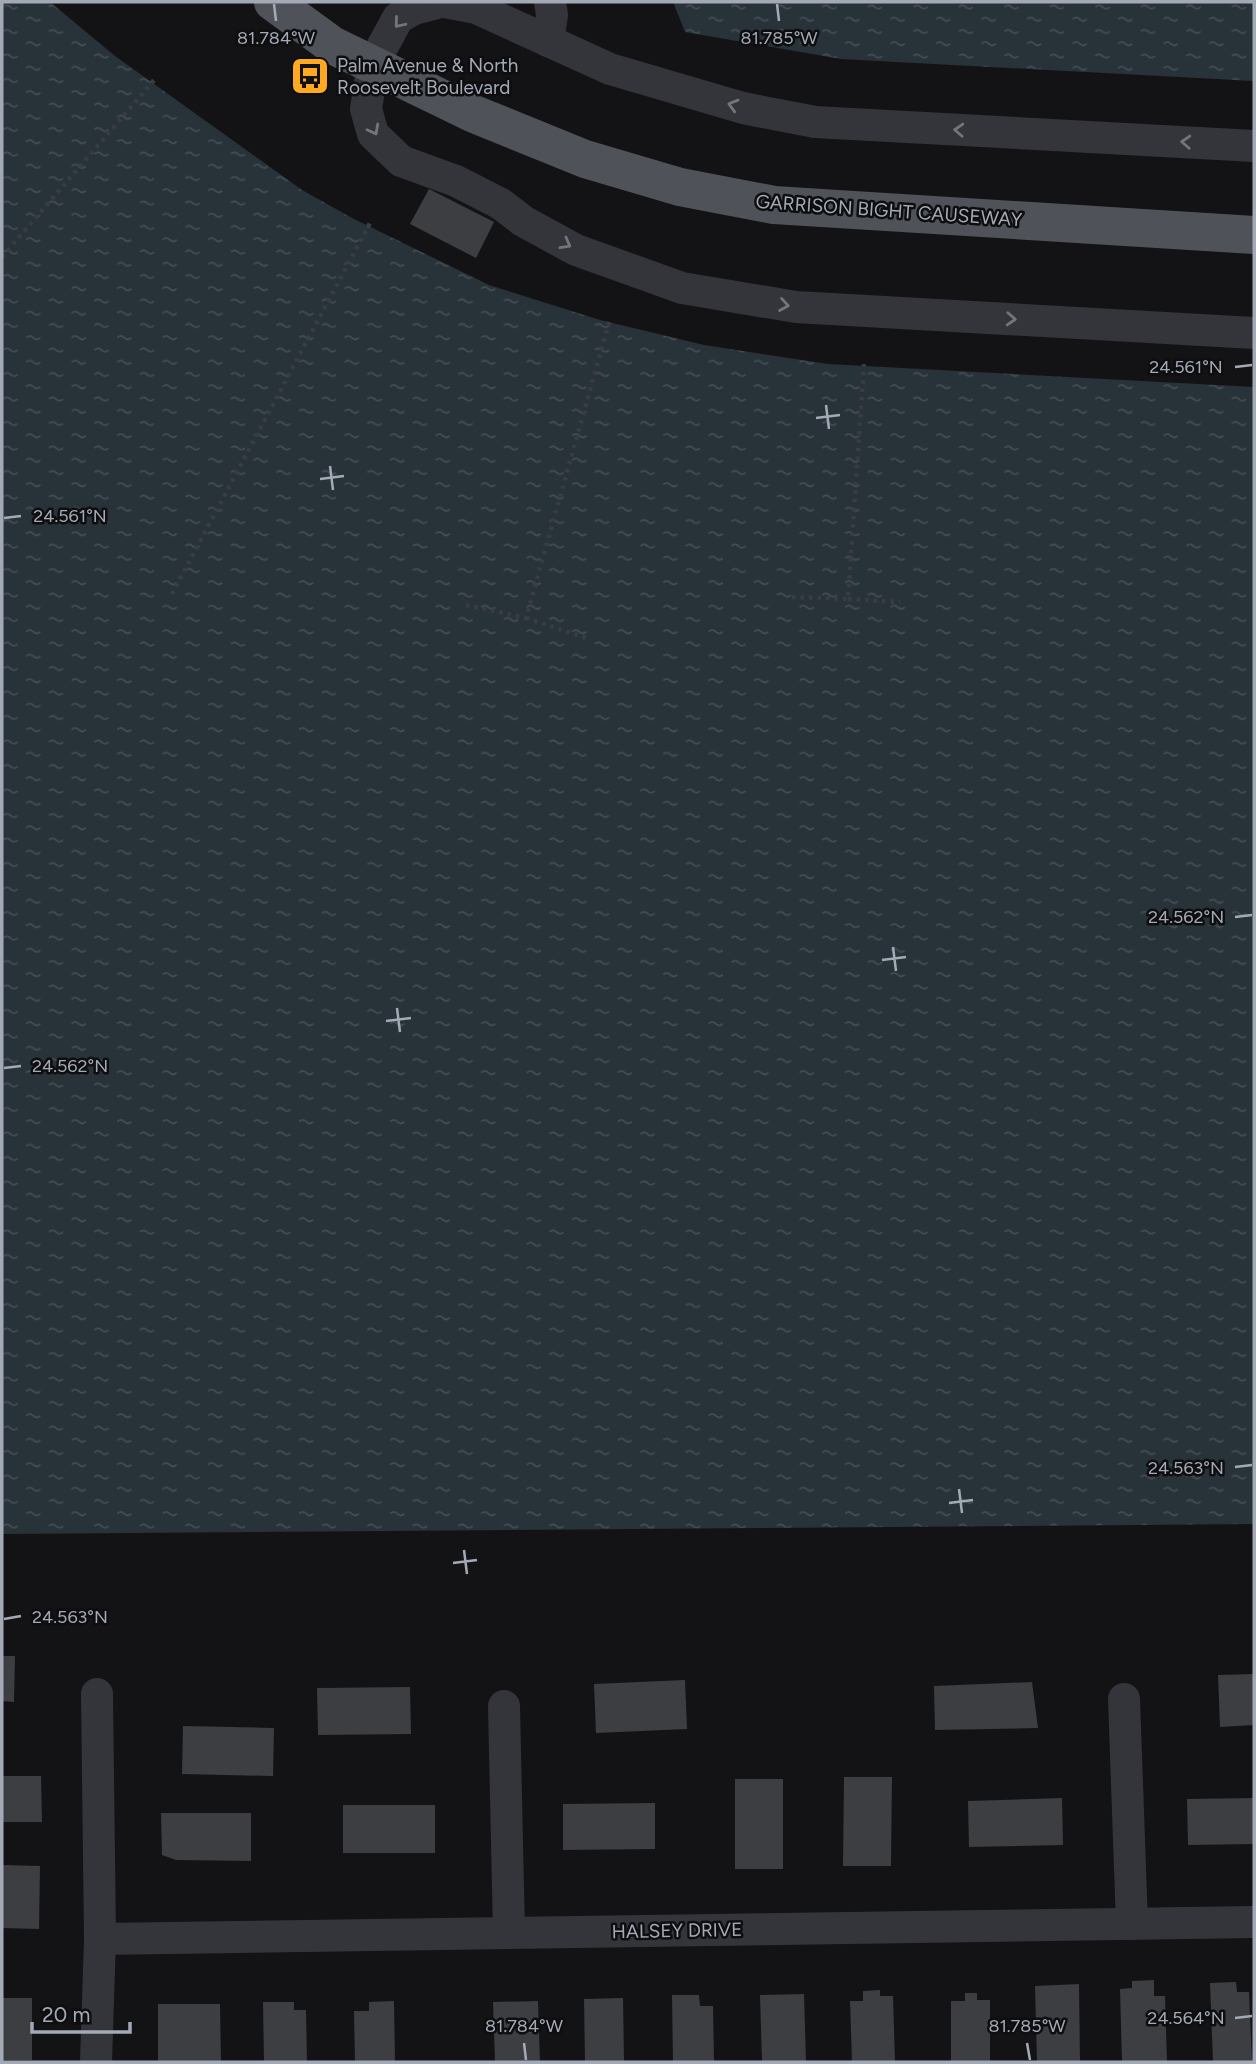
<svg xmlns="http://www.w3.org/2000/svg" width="1256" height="2064" font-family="Figtree,sans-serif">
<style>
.water{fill:url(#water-ripples)}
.building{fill:#3c3e42}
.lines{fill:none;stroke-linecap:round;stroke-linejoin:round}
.path{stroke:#393c41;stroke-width:4.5;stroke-dasharray:3.5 5;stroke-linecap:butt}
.minor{stroke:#33353a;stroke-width:32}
.major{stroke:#4f5259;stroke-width:38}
.oneway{stroke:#71757e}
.ticks{fill:none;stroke:#a3aab6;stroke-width:2.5}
.labels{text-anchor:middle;stroke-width:5;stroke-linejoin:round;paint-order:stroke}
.poi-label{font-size:19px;fill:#a3aab6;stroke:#0e0e10;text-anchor:start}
.street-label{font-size:19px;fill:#a3aab6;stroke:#0e0e10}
.ticks-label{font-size:18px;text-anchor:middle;fill:#a3aab6;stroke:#0e0e10;stroke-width:5;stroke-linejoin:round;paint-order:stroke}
</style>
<defs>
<pattern id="water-ripples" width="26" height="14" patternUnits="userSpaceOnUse" patternTransform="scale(1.75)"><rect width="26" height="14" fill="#283239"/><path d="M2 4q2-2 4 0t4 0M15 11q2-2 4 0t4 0" fill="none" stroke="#444d53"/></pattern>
</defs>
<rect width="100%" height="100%" fill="#131315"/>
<g class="water">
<path d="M2 2H50L115 56 302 190 354 219 489 285 600 320 704 345 828 364 1254 387V1524L2 1534Z"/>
<path d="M673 2H1254V81L841 59 685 32Z"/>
</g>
<g class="building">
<path d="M429 189 494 222 476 258 410 224Z"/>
<path d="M2 1656H15L14 1702 2 1701Z"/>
<path d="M1254 1674V1725L1220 1727 1218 1675Z"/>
<path d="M685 1680 687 1729 596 1733 594 1684Z"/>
<path d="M1032 1682 1038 1728 935 1730 934 1686Z"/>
<path d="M410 1687 411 1734 318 1735 317 1688Z"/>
<path d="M183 1726 274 1728 273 1776 182 1774Z"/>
<path d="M2 1776H41L42 1822H2Z"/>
<path d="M844 1777H892L891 1866H843Z"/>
<rect x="735" y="1779" width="48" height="90"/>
<path d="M1062 1798 1063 1845 969 1847 968 1801Z"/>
<path d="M1254 1798V1844L1188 1845 1187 1799Z"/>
<path d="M655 1803V1849L563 1850V1804Z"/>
<rect x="343" y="1805" width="92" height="48"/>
<path d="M161 1813H251V1861L176 1860 162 1855Z"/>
<path d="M2 1865 40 1866 39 1929 2 1928Z"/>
<path d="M1154 1980V1996H1165L1167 2062H1122L1120 1989 1132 1988V1981Z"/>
<path d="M1236 1982 1237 1992H1249L1252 2062H1213L1210 1983Z"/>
<path d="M1079 1984 1080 2062H1037L1035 1986Z"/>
<path d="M880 1990V1996H893L895 2062H852L850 2001H863V1991Z"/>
<path d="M965 1993H977V2000H990V2062H951V2001H965Z"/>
<path d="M804 1994 806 2062H762L760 1995Z"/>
<path d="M672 1995H699L700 2006H713L714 2062H673Z"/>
<rect x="2" y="1998" width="30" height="62"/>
<path d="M623 1998 624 2062H585L584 1999Z"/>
<path d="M394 2001 395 2062H355L354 2011H369V2002Z"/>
<path d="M538 2001 540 2062H495L493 2002Z"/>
<path d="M263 2002H294V2010H306L307 2062H264Z"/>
<path d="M158 2004H220L221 2062H158Z"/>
</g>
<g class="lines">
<g class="path">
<path d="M2 5 7 2"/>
<path d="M2 257 155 79"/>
<path d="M172 594 371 221"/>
<path d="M792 597 848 599 864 364"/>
<path d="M848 599 900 602"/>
<path d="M466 605 526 618 610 319"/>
<path d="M526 618 586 638"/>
</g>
<g class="minor">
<path d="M441 2 414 9 398 18 373 64 366 109 373 134 401 161 456 181 501 204 523 221 576 250 682 288 796 307 1254 333"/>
<path d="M445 2 476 8 610 69 743 108 815 122 1254 146"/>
<path d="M548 41 552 15 550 2"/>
<path d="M1124 1699 1132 1924"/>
<path d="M504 1706 509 1933"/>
<path d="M100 1939 1254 1922"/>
<path d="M96 2062 100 1939 97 1694"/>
</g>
<path class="major" d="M273 2 332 45 474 114 585 159 680 187 774 205 1254 235"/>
</g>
<defs><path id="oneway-chevron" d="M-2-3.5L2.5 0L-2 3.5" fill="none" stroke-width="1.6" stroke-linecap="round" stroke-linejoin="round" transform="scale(1.75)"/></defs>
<g class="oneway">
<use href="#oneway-chevron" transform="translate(399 23) rotate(130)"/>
<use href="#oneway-chevron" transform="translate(733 105) rotate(-164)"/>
<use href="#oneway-chevron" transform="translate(374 130) rotate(62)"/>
<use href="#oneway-chevron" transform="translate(959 130) rotate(-177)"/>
<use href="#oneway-chevron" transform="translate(1186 142) rotate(-177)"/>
<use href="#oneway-chevron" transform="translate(566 244) rotate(29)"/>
<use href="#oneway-chevron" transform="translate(784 305) rotate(9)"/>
<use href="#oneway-chevron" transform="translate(1011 319) rotate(3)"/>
</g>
<path class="ticks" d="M274 4 276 21M777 4 779 21M1235 367 1252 365M826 405 829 429M816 418 840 415M330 466 333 490M320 479 344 476M4 518 21 516M1235 917 1252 915M893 947 896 971M882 960 906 957M397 1008 400 1032M386 1021 411 1018M4 1068 21 1066M1235 1467 1252 1465M959 1489 962 1513M949 1503 973 1500M464 1550 467 1574M453 1563 477 1560M4 1619 21 1616M1235 2018 1252 2016M524 2043 526 2060M1027 2043 1030 2060"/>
<defs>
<symbol id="bus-square" viewBox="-11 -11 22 22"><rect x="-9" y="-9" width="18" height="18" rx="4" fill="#fea921" stroke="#0e0e10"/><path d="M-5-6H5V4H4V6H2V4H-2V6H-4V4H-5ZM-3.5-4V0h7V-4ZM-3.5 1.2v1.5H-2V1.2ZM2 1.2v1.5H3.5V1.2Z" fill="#111"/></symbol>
</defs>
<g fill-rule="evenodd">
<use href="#bus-square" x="288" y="54" width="44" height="44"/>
</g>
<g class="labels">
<g class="poi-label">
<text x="337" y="72">Palm Avenue &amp; North<tspan x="337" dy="22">Roosevelt Boulevard</tspan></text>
</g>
<g class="street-label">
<text transform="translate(889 210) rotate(4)" y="7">GARRISON BIGHT CAUSEWAY</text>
<text transform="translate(677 1930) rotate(-1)" y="7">HALSEY DRIVE</text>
</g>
</g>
<g class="ticks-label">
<text x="276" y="44">81.784°W</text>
<text x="779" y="44">81.785°W</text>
<text x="1186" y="373">24.561°N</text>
<text x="70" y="522">24.561°N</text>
<text x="1186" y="923">24.562°N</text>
<text x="70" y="1072">24.562°N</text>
<text x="1186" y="1474">24.563°N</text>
<text x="70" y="1623">24.563°N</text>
<text x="1186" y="2024">24.564°N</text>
<text x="524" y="2032">81.784°W</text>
<text x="1027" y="2032">81.785°W</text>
</g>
<rect width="1256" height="2064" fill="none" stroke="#a3aab6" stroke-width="7"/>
<path d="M32 2022v10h98v-10" fill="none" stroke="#a3aab6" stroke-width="3.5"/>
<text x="42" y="2022" font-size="21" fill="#a3aab6" stroke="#0e0e10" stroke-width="5" paint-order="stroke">20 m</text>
</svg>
